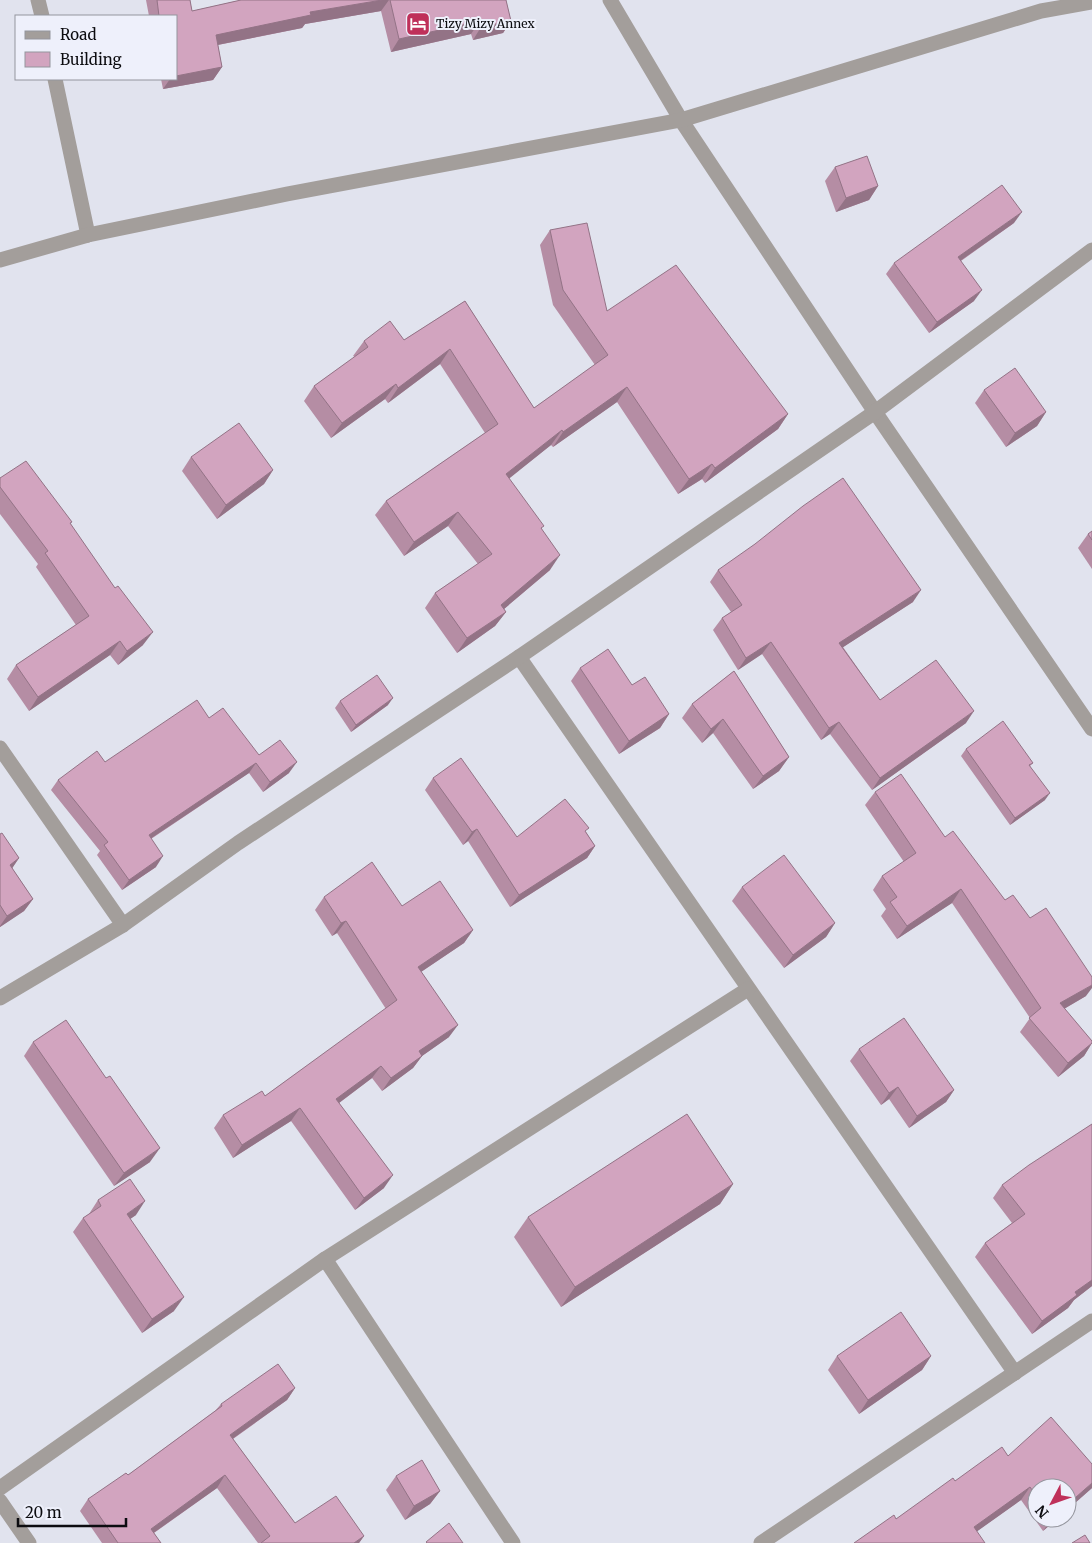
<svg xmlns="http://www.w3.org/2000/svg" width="1092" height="1543" font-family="Merriweather,serif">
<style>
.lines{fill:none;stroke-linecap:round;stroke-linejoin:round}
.minor{stroke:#a39e9b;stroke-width:15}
.wall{fill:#b58da4}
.shaded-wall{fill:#937386}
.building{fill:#d2a4bf;stroke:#937386}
.labels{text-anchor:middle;stroke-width:4;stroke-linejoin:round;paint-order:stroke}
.poi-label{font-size:12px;fill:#0c0c10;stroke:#eef0fb;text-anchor:start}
</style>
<rect width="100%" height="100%" fill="#e1e3ee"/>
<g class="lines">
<g class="minor">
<path d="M38 0 42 16"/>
<path d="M610 0 681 120 875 412 1092 729"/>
<path d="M55 79 88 235"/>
<path d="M0 260 88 235 287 194 681 120 1041 11 1092 2"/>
<path d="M519 657 1015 1373"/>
<path d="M0 748 123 925"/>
<path d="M0 998 123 925 238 843 519 657 875 412 1092 250"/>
<path d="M325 1259 513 1543"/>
<path d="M0 1488 325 1259 748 989"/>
<path d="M0 1501 29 1543"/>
<path d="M761 1543 1092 1321"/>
</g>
</g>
<g class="wall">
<path d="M146 0H190L192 11 241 0H506L511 21 503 33 473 40 471 34 391 52 381 11 305 24 302 28 218 45 222 67 213 80 163 89 161 79H176V16H149Z"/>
<path d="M835 167 878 186 869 200 836 212 825 181Z"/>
<path d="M1014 223 961 261 974 301 929 333 886 274 894 263Z"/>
<path d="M550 230 607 311 788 414 778 429 705 483 702 479 678 494 617 402 553 447 551 445 509 478 542 529 550 570 504 609 506 612 495 626 457 653 425 608 435 593 478 564 448 526 404 556 375 515 386 501 485 433 440 364 388 403 385 399 331 438 304 401 314 386 355 357 353 356 364 341 404 340 465 301 534 408 595 365 553 305 540 245Z"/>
<path d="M984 390 1046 412 1037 426 1006 447 975 403Z"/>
<path d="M191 457 273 470 264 484 217 519 182 471Z"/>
<path d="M0 478 70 523 143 645 118 665 110 655 29 711 7 679 16 665 76 625 36 567 38 564 0 514Z"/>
<path d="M1092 531V569L1078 548 1088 534Z"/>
<path d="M718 570 913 602 843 647 880 700 966 723 872 790 830 734 821 740 762 654 738 670 713 630 722 618 731 612 710 582Z"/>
<path d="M580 668 632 685 669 714 660 728 619 754 571 681Z"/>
<path d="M734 671 789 757 779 771 753 789 713 733 702 743 682 718 692 704Z"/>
<path d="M340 701 388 705 351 732 335 708Z"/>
<path d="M966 749 1033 763 1030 766 1045 800 1010 825 961 756Z"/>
<path d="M259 755 289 773 263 792 249 773 151 839 156 867 122 890 97 855 100 851 51 790 58 780 105 762Z"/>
<path d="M433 778 517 837 586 832 595 846 587 858 510 907 468 841 463 845 425 790Z"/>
<path d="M875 792 945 837 1005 900 1086 996 1064 1009 1092 1041V1043L1084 1056 1058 1077 1020 1032 1030 1018 952 903 897 939 881 916 886 909 873 890 882 876 904 862 865 805Z"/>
<path d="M0 834 19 858 12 868 33 899 24 911 0 927Z"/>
<path d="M742 887 835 923 826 937 784 968 732 901Z"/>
<path d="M324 897 402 906 473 930 464 943 421 972 449 1037 422 1056 413 1068 382 1091 372 1078 339 1103 384 1188 355 1210 291 1121 233 1158 214 1128 223 1115 265 1096 386 1009 337 933 332 936 315 910Z"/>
<path d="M33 1042 106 1078 150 1162 114 1186 24 1056Z"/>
<path d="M859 1049 954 1090 946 1102 909 1128 889 1099 881 1105 850 1061Z"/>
<path d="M1092 1124V1286L1074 1300 1068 1308 1032 1334 975 1257 985 1243 1012 1223 993 1198 1002 1185Z"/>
<path d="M733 1184 720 1204 561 1307 514 1237 528 1217Z"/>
<path d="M98 1200 136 1215 130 1219 174 1311 142 1333 73 1232 83 1218 89 1214Z"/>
<path d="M837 1356H931L922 1370 859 1414 828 1370Z"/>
<path d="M295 1388 287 1400 233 1439 295 1523 364 1536 359 1543H258L217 1488 154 1533 161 1543H102L80 1511 88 1499 128 1475 215 1411 221 1404Z"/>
<path d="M1008 1456 1092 1488 1067 1510V1488H1037V1518H1058L1043 1531 1021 1500 977 1531 896 1519 955 1481Z"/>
<path d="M396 1476 440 1491 430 1504 405 1520 386 1490Z"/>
</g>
<g class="shaded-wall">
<path d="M382 0H389L381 11 305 24 302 28 207 47 216 35 310 12Z"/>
<path d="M480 21 471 34 391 52 399 39Z"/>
<path d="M511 21 503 33 473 40 481 27Z"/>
<path d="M222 67 213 80 163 89 170 79H176V76Z"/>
<path d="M878 186 869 200 836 212 846 198Z"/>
<path d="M1022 212 1014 223 950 268 958 257Z"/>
<path d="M982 290 974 301 929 333 937 322Z"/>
<path d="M450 349 440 364 388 403 398 388Z"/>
<path d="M396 384 385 399 331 438 342 423Z"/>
<path d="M627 387 617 402 553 447 563 432Z"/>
<path d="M1046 412 1037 426 1006 447 1015 433Z"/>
<path d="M788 414 778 429 705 483 715 468Z"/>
<path d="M562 430 551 445 496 489 506 474Z"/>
<path d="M712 464 702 479 678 494 689 479Z"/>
<path d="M273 470 264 484 217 519 226 505Z"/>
<path d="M458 512 448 526 404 556 414 542Z"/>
<path d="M560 555 550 570 491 620 501 605Z"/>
<path d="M921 590 913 602 831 655 839 643Z"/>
<path d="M506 612 495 626 457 653 467 638Z"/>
<path d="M153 632 143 645 118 665 127 651Z"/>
<path d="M120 641 110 655 29 711 38 697Z"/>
<path d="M771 642 762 654 738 670 746 658Z"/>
<path d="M393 698 388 705 351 732 356 725Z"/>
<path d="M974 711 966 723 872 790 880 778Z"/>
<path d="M669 714 660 728 619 754 629 741Z"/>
<path d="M723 719 713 733 702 743 711 729Z"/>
<path d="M839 722 830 734 821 740 829 728Z"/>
<path d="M789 757 779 771 753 789 763 776Z"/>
<path d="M297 762 289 773 263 792 270 782Z"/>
<path d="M256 763 249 773 141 845 149 835Z"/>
<path d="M1050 793 1045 800 1010 825 1015 818Z"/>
<path d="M477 829 468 841 463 845 472 832Z"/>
<path d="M595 846 587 858 510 907 519 895Z"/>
<path d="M163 856 156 867 122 890 129 880Z"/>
<path d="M19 858 11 870 10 865Z"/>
<path d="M961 889 952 903 897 939 907 926Z"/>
<path d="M33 899 24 911 0 927V926L7 916Z"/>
<path d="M346 921 337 933 332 936 341 923Z"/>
<path d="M835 923 826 937 784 968 793 955Z"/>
<path d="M473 930 464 943 409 980 418 967Z"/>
<path d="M1092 985V988L1086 996 1050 1017 1060 1003Z"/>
<path d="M458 1025 449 1037 422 1056 413 1068 382 1091 391 1078 419 1051Z"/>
<path d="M1092 1043 1084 1056 1058 1077 1068 1063Z"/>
<path d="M381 1066 372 1078 327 1112 336 1099Z"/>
<path d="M898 1087 889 1099 881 1105 889 1093Z"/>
<path d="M954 1090 946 1102 909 1128 917 1116Z"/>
<path d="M300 1108 291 1121 233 1158 242 1145Z"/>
<path d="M160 1148 150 1162 114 1186 124 1173Z"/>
<path d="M393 1175 384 1188 355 1210 364 1198Z"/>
<path d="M733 1184 720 1204 561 1307 575 1287Z"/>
<path d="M145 1201 136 1215 117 1228 127 1214Z"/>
<path d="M1092 1280V1286L1074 1300 1068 1308 1032 1334 1042 1321 1075 1292Z"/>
<path d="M184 1297 174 1311 142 1333 152 1319Z"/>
<path d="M931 1356 922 1370 859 1414 868 1400Z"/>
<path d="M295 1388 287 1400 221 1447 230 1435Z"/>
<path d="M225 1475 217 1488 142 1541 151 1529Z"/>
<path d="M1092 1483V1488L1067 1510V1505Z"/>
<path d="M1030 1487 1021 1500 965 1540 974 1527Z"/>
<path d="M440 1491 430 1504 405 1520 414 1506Z"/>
<path d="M1052 1518H1058L1043 1531Z"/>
<path d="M364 1536 359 1543H354Z"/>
</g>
<g class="building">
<path d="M157 0H190L192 11 241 0H382L310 12 311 15 216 35 222 67 176 76V16H159Z"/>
<path d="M390 0H506L511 21 481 27 480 21 399 39Z"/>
<path d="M867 156 878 186 846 198 835 167Z"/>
<path d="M1002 185 1022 212 958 257 982 290 937 322 894 263Z"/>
<path d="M587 223 607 311 676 265 788 414 715 468 712 464 689 479 627 387 563 432 562 430 506 474 544 526 541 528 560 555 501 605 506 612 467 638 435 593 492 554 458 512 414 542 386 501 498 424 450 349 398 388 396 384 342 423 314 386 368 347 364 341 390 321 404 340 465 301 534 408 608 355 563 290 550 230Z"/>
<path d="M1015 368 1046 412 1015 433 984 390Z"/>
<path d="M239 423 273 470 226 505 191 457Z"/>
<path d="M26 461 72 522 70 523 115 588 118 586 153 632 127 651 120 641 38 697 16 665 89 616 45 553 48 551 0 487V478Z"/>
<path d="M843 478 921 590 839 643 880 700 936 660 974 711 880 778 839 722 829 728 771 642 746 658 722 618 742 605 718 570 755 544 803 506Z"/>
<path d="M1092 531V540L1088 534Z"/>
<path d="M608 649 632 685 645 677 669 714 629 741 580 668Z"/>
<path d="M734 671 789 757 763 776 723 719 711 729 692 704Z"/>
<path d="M377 675 393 698 356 725 340 701Z"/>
<path d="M197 700 209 718 223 708 259 755 280 740 297 762 270 782 256 763 149 835 163 856 129 880 104 845 108 842 58 780 97 751 105 762Z"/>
<path d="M1003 721 1033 763 1029 765 1050 793 1015 818 966 749Z"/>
<path d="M461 758 517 837 565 799 589 828 585 831 595 846 519 895 477 829 472 832 433 778Z"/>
<path d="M901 774 945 837 953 831 1005 900 1013 895 1030 918 1046 908 1092 977V985L1060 1003 1092 1041V1043L1068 1063 1029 1018 1041 1008 961 889 907 926 890 902 897 897 882 876 916 853 875 792Z"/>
<path d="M2 833 19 858 10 865 33 899 7 916 0 905V834Z"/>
<path d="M784 855 835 923 793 955 742 887Z"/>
<path d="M372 862 402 906 440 881 473 930 418 967 458 1025 419 1051 422 1056 391 1078 381 1066 336 1099 393 1175 364 1198 300 1108 242 1145 223 1115 262 1091 265 1096 397 1000 346 921 341 923 324 897Z"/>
<path d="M904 1018 954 1090 917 1116 898 1087 889 1093 859 1049Z"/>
<path d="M66 1020 106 1078 110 1076 160 1148 124 1173 33 1042Z"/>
<path d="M687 1114 733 1184 575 1287 528 1217Z"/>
<path d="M1092 1124V1280L1075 1292 1077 1295 1042 1321 985 1243 1025 1214 1002 1185 1029 1165Z"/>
<path d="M130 1179 145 1201 127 1214 184 1297 152 1319 83 1218 101 1206 98 1200Z"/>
<path d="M901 1312 931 1356 868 1400 837 1356Z"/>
<path d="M278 1364 295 1388 230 1435 295 1523 336 1496 364 1536 354 1543H261L270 1536 225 1475 151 1529 161 1543H118L88 1499 126 1473 128 1475 222 1406 221 1404Z"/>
<path d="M1051 1417 1092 1464V1483L1067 1505V1488H1037V1497L1030 1487 974 1527 985 1543H854L894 1515 896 1519 953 1478 955 1481 1002 1447 1008 1456Z"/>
<path d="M422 1460 440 1491 414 1506 396 1476Z"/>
<path d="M449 1523 463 1543H427L426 1542Z"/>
<path d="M1085 1535 1090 1543H1072Z"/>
</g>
<defs>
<symbol id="hotel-square" viewBox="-11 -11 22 22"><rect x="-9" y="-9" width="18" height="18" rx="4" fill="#bf305a" stroke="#eef0fb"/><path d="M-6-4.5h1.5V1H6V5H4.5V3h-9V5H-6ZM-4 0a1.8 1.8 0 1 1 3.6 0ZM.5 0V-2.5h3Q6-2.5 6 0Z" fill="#fff"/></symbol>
</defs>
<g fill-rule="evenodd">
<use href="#hotel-square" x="404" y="10" width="28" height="28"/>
</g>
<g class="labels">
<g class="poi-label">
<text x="436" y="28">Tizy Mizy Annex</text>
</g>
</g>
<rect x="15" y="15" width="162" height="65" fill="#eef0fb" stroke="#94959d"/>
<rect x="25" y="31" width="25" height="8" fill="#a39e9b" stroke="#94959d"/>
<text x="60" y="40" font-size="15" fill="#0c0c10">Road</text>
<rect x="25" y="52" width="25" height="15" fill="#d2a4bf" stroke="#94959d"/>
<text x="60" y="65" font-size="15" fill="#0c0c10">Building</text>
<g transform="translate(1052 1503) rotate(229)"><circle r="24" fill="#eef0fb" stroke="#94959d"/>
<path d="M0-4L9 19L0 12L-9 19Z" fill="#bf305a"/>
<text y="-8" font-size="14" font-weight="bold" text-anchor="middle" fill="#0c0c10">N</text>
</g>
<path d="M18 1518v8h108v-8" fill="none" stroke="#0c0c10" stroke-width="2.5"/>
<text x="25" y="1518" font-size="15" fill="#0c0c10" stroke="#eef0fb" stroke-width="4" paint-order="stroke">20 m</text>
</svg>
